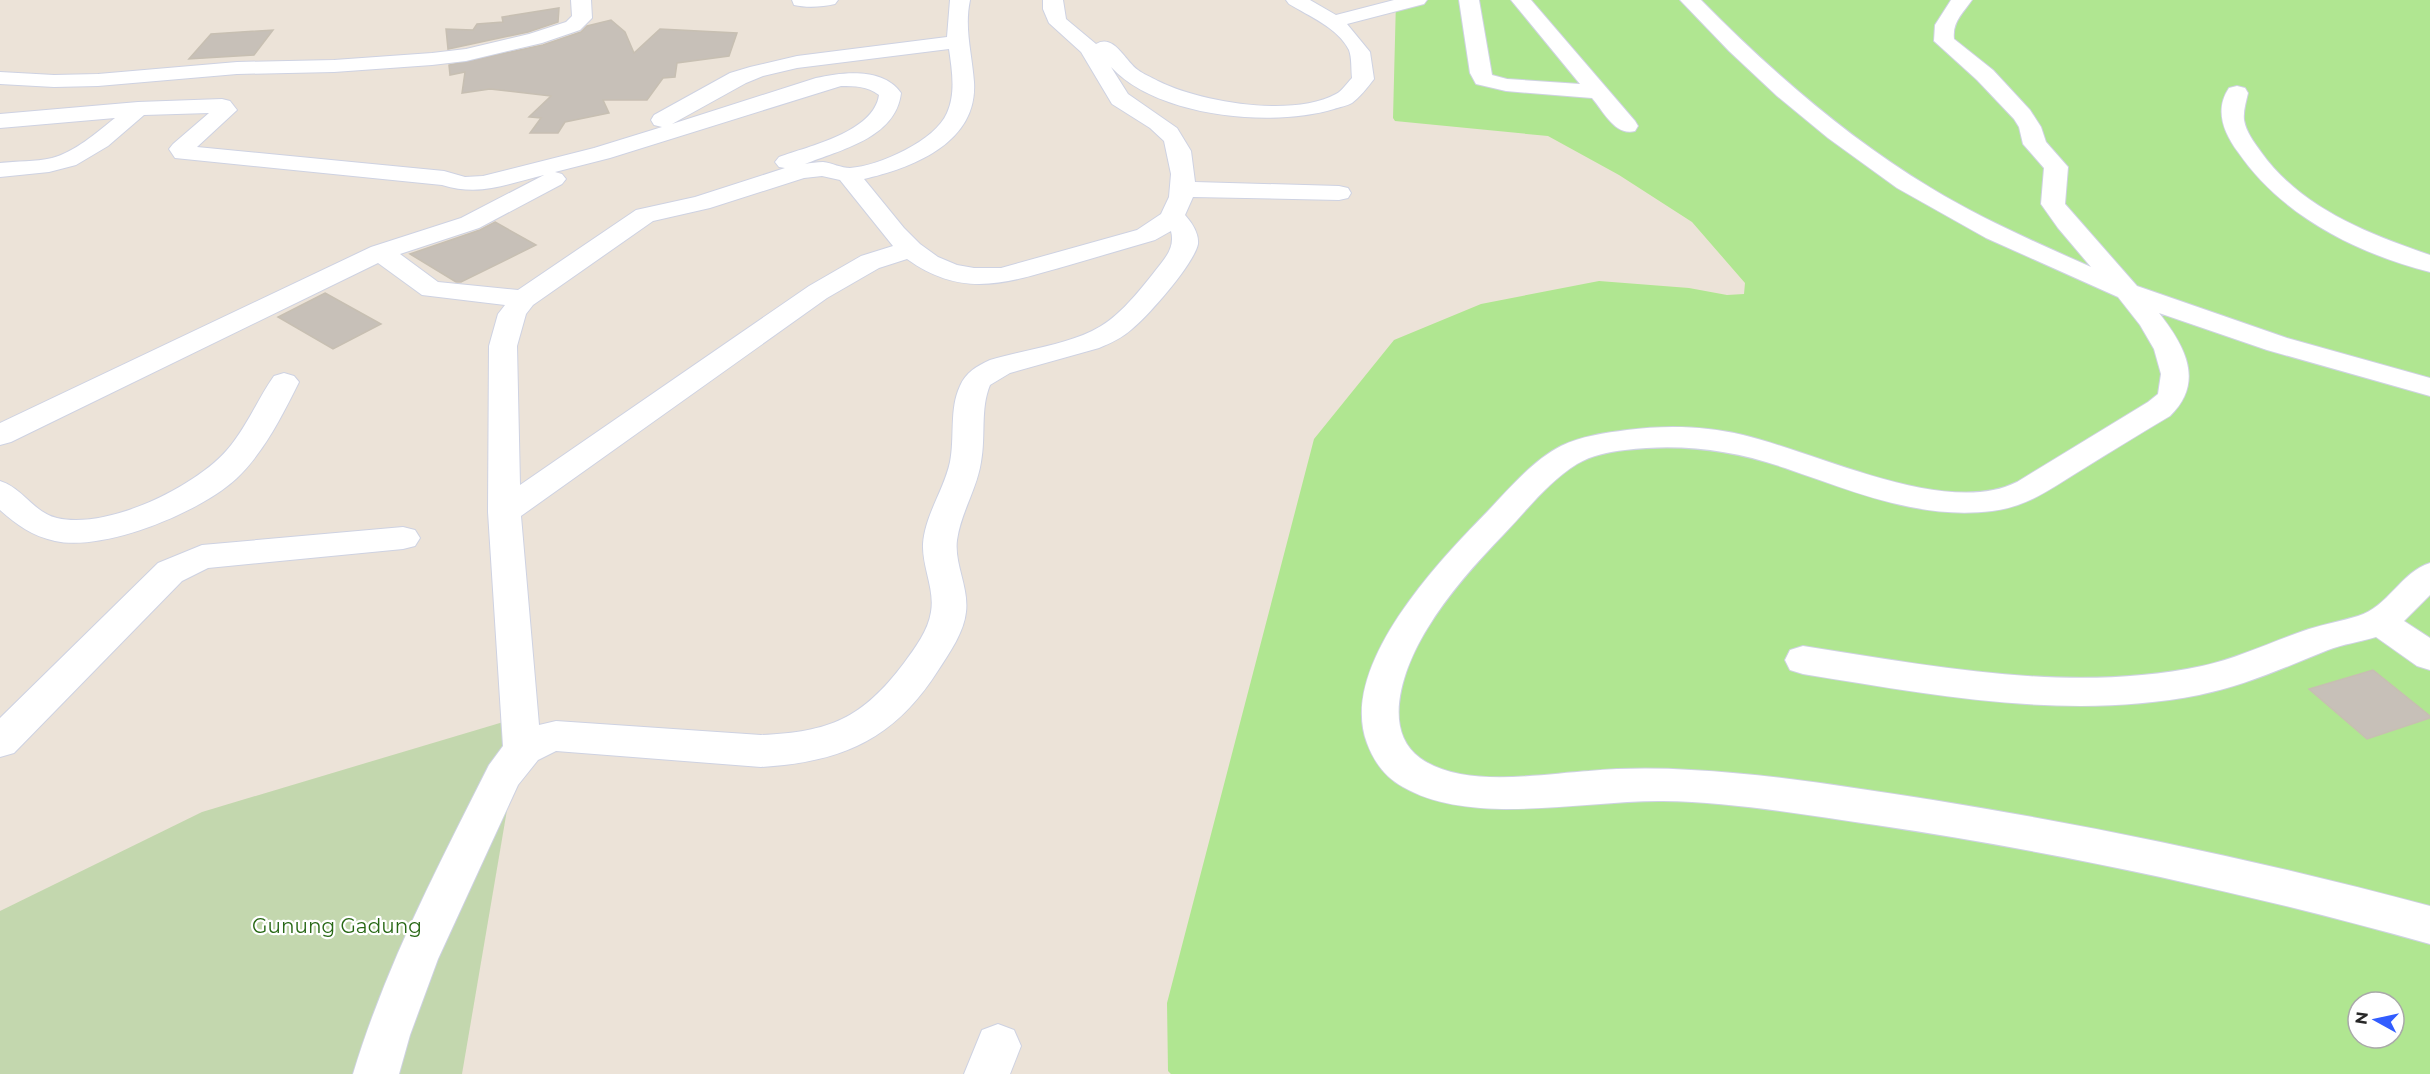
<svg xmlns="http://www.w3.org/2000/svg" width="2430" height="1074" viewBox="0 0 2430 1074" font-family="Montserrat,sans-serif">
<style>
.green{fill:#b0e691;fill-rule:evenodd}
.cemetery{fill:#c3d7ae}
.building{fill:#c7c0b8;stroke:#c7bfb2;stroke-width:1.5}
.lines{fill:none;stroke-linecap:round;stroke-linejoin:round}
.minor-casing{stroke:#ced2e2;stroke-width:2}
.minor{fill:#fff;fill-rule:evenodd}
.labels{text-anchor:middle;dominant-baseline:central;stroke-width:4.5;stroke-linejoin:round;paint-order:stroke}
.near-park-label{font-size:20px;fill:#286815;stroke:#fff}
</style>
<rect width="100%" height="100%" fill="#ece3d8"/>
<path class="green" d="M1396,0h1034v1074h-1259l-3,-3 -1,-68 147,-564 80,-99 87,-36 118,-23 90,7 38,7 17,-1 1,-11 -53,-61 -73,-47 -71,-39 -153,-15 -2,-3zM2358,1002h36v36h-36z"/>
<path class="cemetery" d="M523,716l-61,358h-462v-163l202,-99z"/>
<path class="building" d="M559,8l-1,14 -30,10 -80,17 -2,-20 27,1 4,-6 26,-2 -1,-5z
M611,20l14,12 9,21 26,-24 77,4 -8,23 -52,7 -2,14 -12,1 -16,22h-44l6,13 -44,9 -7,11h-28l11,-15 -12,-1 22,-21 -61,-7 -28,4 3,-21 -15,3 -1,-10 94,-20 38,-13 6,-6z
M273,30l-19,25 -65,4 22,-25z
M495,222l41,23 -75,37h-5l-46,-28 70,-24z
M325,293l56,31 -48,25 -55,-32z
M2373,670l57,46v2l-63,21 -58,-50z"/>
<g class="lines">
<defs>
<path id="minor" d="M571,0h20l1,18 -12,12 -38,13 -76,18 -34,4 -98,7 -97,2 -139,12 -44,1 -54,-3v-12l54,3 44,-1 139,-12 97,-2 98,-7 34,-4 63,-15 37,-12 6,-6z
M792,0h46l-3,4c-13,3 -28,4 -41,1z
M950,0h20c-6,28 2,54 4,82 4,61 -62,86 -110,97l40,49 16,16 18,13 19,8 17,3h27l136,-38 24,-16 8,-17 2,-23 -7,-33 -14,-13 -38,-24 -31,-52 -32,-29 -6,-14v-9h20l3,19 30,25c18,-11 29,17 42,26 5,4 13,7 20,11 42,21 134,37 178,13 6,-3 11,-11 16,-16 -1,-9 0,-20 -3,-28 -11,-22 -40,-34 -60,-46l-3,-4h24l26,15 58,-15h33l-3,4 -77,20 23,28 4,27c-6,8 -15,19 -22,24 -5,3 -13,4 -18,6 -62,19 -177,8 -223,-42l17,27 49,34 14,23 4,31 144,4 9,2 3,5 -3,5 -9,2 -146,-3 -8,18c7,8 14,18 13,29 -4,20 -50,72 -66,85 -10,9 -21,14 -33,19l-89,25 -20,12c-10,24 -4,51 -9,77 -4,27 -20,50 -24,78 -3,24 12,47 9,72 -2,20 -16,40 -27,57 -44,70 -96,93 -178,98l-205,-16 -18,9 -20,25 -80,174 -28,76 -11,39h-46c33,-109 85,-208 136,-309l14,-19 -15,-234 1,-166 9,-32 7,-9 -83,-10 -44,-32 -367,179 -11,3v-22l371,-176 90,-29 83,-43c-38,9 -63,22 -102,10l-267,-27 -6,-9 4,-5 36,-31 -65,2 -36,31 -32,19 -27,7 -49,5v-14c17,-2 35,-1 52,-5 23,-6 44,-25 63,-40l-115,10v-14l138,-12 84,-3 8,2 7,9 -40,37 247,24 21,6 18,-1 111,-28 68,-21 -8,-2 -3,-5 3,-5 76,-42 20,-6 47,-11 150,-19zM949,49c3,21 7,44 -2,64 -12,28 -68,53 -97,55 -9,0 -18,-5 -27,-6 -6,0 -13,1 -18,2 35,-14 91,-26 96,-71 -18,-26 -58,-21 -85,-15l-144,46 74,-41 17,-7 34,-8zM841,86c14,0 26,0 38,9 -5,37 -70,51 -100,62l-4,5 4,5 6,1 -90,29 -59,13 -118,80 -80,-8 -38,-28 79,-26 83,-44 4,-5 -4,-5 -7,-2 55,-14zM822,176l18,4 53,66 -32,10 -52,30 -289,199 -3,-139 9,-32 7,-9 120,-84 57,-13 94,-30zM1171,231c5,19 -9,30 -19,44 -17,21 -35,44 -60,56 -31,15 -69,19 -102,29 -13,6 -24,12 -30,26 -11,23 -5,52 -10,76 -6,28 -25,53 -27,82 -1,23 12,45 8,68 -3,19 -16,36 -27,51 -42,56 -75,69 -143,72l-205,-14 -17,4 -18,-209 306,-218 52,-30 28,-9c56,40 99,24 159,7 30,-9 59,-17 89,-26z
M1459,0h20l13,75 15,4 73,5 -69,-84h20l104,121 3,5 -3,5c-20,5 -31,-19 -43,-33l-86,-7 -30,-7 -6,-11z
M1680,0h21c69,70 145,137 230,188 51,31 106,55 160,79l-33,-39 -17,-24 3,-36 -21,-24 -4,-17 -5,-8 -37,-39 -43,-39 1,-16 16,-25h21c-9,13 -20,22 -18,39l39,31 37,40 11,17 5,15 22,25 -3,37 72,82 150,52 143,40v18l-163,-46 -108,-37c26,33 46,69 11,103 -29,17 -58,35 -87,53 -30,18 -55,38 -91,42 -73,9 -140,-20 -207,-43 -52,-18 -104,-25 -160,-18 -17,2 -33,5 -48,14 -29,18 -50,46 -73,70 -28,29 -56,60 -77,95 -21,34 -48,99 -7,129 43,31 120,16 169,13 34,-3 68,-3 102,-1 81,4 162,18 242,30 168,27 333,62 497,106v38c-182,-51 -366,-91 -554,-119 -70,-10 -142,-23 -213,-24 -79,-1 -191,26 -260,-14 -18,-10 -29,-25 -36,-44 -29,-77 72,-182 121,-232 22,-23 44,-50 73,-65 20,-10 44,-13 66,-16 39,-5 78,-4 116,5 73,17 204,83 274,47l131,-80 10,-8 3,-20 -7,-25 -14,-24 -22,-28 -132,-59 -89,-50 -69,-50 -51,-42 -48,-45z
M2237,86l8,2 3,5c-2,9 -5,18 -4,27 2,12 10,22 17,32 40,56 107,82 169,103v17c-74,-19 -148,-56 -192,-120 -14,-19 -24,-42 -9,-64z
M284,373l10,3 5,6c-17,34 -35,70 -62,96 -36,34 -133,74 -182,63 -23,-5 -38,-16 -55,-31v-29c23,7 34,32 57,37 50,12 138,-31 170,-68 20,-23 30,-50 47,-74z
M403,527l12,3 5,8 -5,8 -12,3 -195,19 -26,13 -168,172 -14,4v-39l158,-155 44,-18z
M2430,563v32l-26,26 26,17v32l-13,-4 -41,-29c-16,5 -33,7 -48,13 -42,17 -84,36 -129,45 -131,26 -266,0 -396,-21l-13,-4 -5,-10 5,-10 13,-4c129,20 268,48 399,20 37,-8 71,-25 107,-37 16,-5 33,-8 49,-13 30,-9 43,-44 72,-53z
M998,1024l16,6 7,16 -11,28h-46l18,-44z"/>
</defs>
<use href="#minor" class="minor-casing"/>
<use href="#minor" class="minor"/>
</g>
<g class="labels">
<g class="near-park-label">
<text x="337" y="926">Gunung Gadung</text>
</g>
</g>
<g transform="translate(2376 1020) rotate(278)"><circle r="28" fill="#ffffff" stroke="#a9a9a9" stroke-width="1.5"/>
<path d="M0-4.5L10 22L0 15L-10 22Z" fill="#325dff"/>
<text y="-9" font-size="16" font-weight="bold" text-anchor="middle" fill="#282828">N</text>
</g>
</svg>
